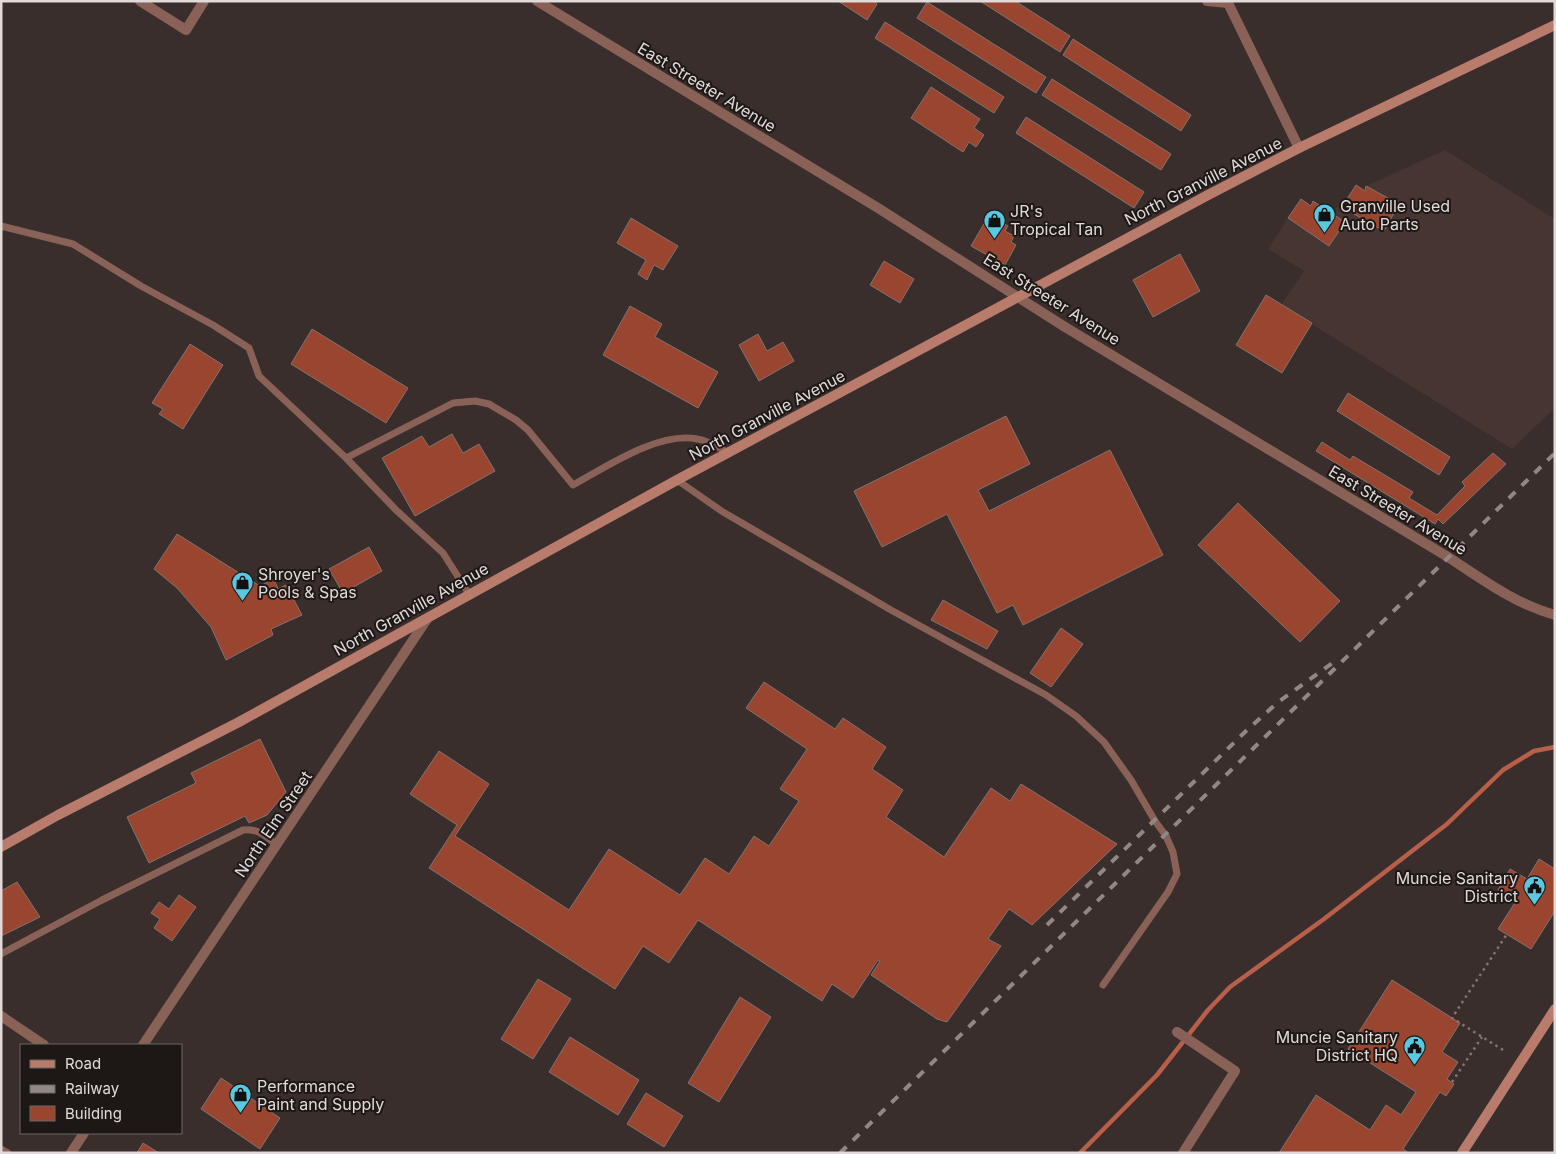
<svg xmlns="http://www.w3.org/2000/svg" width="1556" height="1154" viewBox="0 0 1556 1154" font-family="Inter,sans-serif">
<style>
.built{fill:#463530}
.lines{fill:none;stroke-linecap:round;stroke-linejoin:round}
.stream{stroke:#b85f4a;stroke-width:4.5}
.building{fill:#9a4530;stroke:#807470}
.path{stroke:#7f7673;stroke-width:2.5;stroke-dasharray:2.5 4;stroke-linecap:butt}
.lane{stroke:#896157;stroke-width:7}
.street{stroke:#896157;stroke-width:10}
.secondary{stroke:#b97b6c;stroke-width:10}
.rail{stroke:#918886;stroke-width:4;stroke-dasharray:9 9;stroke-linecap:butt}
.labels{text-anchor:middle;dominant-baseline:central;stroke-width:4;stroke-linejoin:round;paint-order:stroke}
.street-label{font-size:16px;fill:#e1dad8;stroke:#1d1816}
.poi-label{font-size:16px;fill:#e1dad8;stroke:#1d1816;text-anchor:start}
</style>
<rect width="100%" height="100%" fill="#392e2b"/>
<path class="built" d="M1445,150l110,69v189l-43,41 -231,-144 23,-34 -36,-22 20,-31 41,27 1,-32 17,-14 9,6 -2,9 30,17 15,-27 -33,-18z"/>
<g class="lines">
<path class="stream" d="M1080,1153l77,-78 51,-65 22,-23 94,-68 123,-95 56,-54 31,-19 21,-4"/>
</g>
<path class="building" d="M838,1h35l4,3 -10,16z
M980,1h35l55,35 -10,16z
M927,2l119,75 -10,16 -119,-75z
M885,22l119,75 -10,16 -119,-75z
M1073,39l118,76 -10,16 -118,-76z
M1052,79l119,75 -10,16 -119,-75z
M931,87l49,32 -6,9 10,7 -8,12 -7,-5 -6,10 -52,-34z
M1026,117l118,75 -10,16 -118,-75z
M1356,185l9,6 1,-5 33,18 -15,27 -30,-17 2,-9 -9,-6z
M1301,199l10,7 2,-5 32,21 -16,24 -41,-28z
M989,215l19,11 -3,5 9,5 -3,6 5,3 -11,20 -34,-19z
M631,218l47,28 -15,24 -9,-5 -7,15 -9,-6 8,-14 -29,-17z
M1180,254l20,37 -47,26 -20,-37z
M884,261l30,18 -14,24 -30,-18z
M1266,295l46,28 -30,50 -46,-28z
M630,306l32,18 -7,13 63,35 -20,36 -95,-53z
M312,329l96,59 -22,35 -95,-59z
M758,334l9,17 16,-9 11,19 -35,20 -20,-36z
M190,344l33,21 -40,64 -24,-15 4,-5 -11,-6z
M1348,393l102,64 -11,18 -102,-64z
M1006,416l24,48 -52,26 11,21 121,-61 53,105 -140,70 -10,-20 -16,8 -50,-99 -65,33 -28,-56z
M452,434l11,19 16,-9 16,27 -80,45 -33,-58 40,-22 7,11z
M1322,442l28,18 3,-4 60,36 -4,6 28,17 28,-29 -3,-4 31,-29 13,11 -63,60 -5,-5 -3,5 -119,-73z
M1238,503l102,98 -40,41 -102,-97z
M177,534l83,52 14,-7 4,10 8,-4 16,30 -31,14 2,6 -47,25 -15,-33 -34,-39 -23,-19z
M369,547l13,24 -39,22 -14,-24z
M943,600l55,31 -11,18 -56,-29z
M1061,628l22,16 -32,43 -21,-14z
M764,682l71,47 8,-11 43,29 -14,22 31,21 -17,27 58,40 47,-69 19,13 11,-17 96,60 -85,81 -23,-16 -21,30 13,7 -54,76 -10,-3 -66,-44 9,-14 -2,-1 -25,38 -21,-14 -10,17 -124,-81 -29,43 -26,-17 -28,43 -186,-121 28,-43 -47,-31 29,-43 50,33 -34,52 114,74 40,-61 71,46 25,-37 24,16 25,-38 15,10 30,-45 -19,-12 27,-40 -61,-41z
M260,739l26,53 -19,23 -18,8 -4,-7 -96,47 -22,-46 69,-34 -5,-10z
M1539,859l16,10v42l-24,38 -33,-20 18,-28 -18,-11 12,-21 17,10z
M17,882l23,35 -39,19v-45z
M179,895l17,12 -24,34 -18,-13 6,-9 -9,-6 8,-11 10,7z
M538,979l33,20 -38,60 -32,-20z
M1392,980l68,43 -18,29 16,10 -11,17 7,5 -8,12 -6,-4 -37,57 6,4h-130l37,-58 54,35 16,-25 15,10 15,-23 -68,-43z
M740,997l31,20 -52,85 -31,-19z
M570,1037l69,43 -21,35 -69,-43z
M221,1078l59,40 -20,31 -59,-40z
M646,1093l37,23 -19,31 -37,-23z
M143,1143l16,10h-22z"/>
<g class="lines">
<path class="path" d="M1503,1050l-51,-32 55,-84
M1452,1082l30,-45"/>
<path class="lane" d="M1,226l72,18 68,42 72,39 36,23 10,28 87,82 50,52 47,43 26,41
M346,458l107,-55 22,-2 14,3 27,16 12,10 45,55c33,-18 86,-54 124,-46 11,1 22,9 32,14
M677,480l46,32 168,98 155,85 30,21 28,26 27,38 24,41 11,15 7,16 4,22 -9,18 -65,93
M1,954l101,-54 141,-70c15,-2 22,6 34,15
M1,1149l7,4"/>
<path class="street" d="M140,1l46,29 18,-29
M537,1l341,207 187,119 383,230c34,22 67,47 107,58
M1207,1l21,2 71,145
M1,1016l43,29
M1177,1032l58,39 -52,82
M143,1045l284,-426
M71,1153l13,-20"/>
<path class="secondary" d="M1,847l57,-32 181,-93 438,-242 531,-285 91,-47 256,-123
M1462,1153l93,-144"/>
<path class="rail" d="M1047,925l199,-194 31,-28 61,-44
M840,1153l715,-700"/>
</g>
<defs>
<symbol id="shop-pin" viewBox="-11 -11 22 30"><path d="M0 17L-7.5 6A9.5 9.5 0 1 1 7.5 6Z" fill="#57c9e2" stroke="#1d1816"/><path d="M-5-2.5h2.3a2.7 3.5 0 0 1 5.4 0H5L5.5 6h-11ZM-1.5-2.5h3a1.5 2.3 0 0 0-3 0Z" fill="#111"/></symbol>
<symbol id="civic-pin" viewBox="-11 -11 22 30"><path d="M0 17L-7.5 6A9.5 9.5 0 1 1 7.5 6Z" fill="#57c9e2" stroke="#1d1816"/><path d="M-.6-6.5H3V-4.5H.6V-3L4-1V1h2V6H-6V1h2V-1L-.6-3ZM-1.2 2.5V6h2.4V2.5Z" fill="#111"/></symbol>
</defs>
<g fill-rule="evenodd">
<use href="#shop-pin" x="1312" y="202" width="25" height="34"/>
<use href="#shop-pin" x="982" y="208" width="25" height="34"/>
<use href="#shop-pin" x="230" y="570" width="25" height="34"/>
<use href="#civic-pin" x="1522" y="874" width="25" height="34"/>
<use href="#civic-pin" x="1402" y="1034" width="25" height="34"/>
<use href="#shop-pin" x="228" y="1082" width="25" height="34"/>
</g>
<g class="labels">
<g class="street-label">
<text transform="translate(707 87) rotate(31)">East Streeter Avenue</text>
<text transform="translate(1203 181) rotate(-27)">North Granville Avenue</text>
<text transform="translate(1052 299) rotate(32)">East Streeter Avenue</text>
<text transform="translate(767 415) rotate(-28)">North Granville Avenue</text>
<text transform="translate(1398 510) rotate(31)">East Streeter Avenue</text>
<text transform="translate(411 609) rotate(-29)">North Granville Avenue</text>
<text transform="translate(273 824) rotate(-56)">North Elm Street</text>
</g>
<g class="poi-label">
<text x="1340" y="206">Granville Used<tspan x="1340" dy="18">Auto Parts</tspan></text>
<text x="1010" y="211">JR's<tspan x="1010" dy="18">Tropical Tan</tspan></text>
<text x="258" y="574">Shroyer's<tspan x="258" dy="18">Pools &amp; Spas</tspan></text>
<text x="1518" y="878" text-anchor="end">Muncie Sanitary<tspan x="1518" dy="18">District</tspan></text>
<text x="1398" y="1037" text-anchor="end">Muncie Sanitary<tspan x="1398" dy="18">District HQ</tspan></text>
<text x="257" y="1086">Performance<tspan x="257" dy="18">Paint and Supply</tspan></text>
</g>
</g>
<rect width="1556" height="1154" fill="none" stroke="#e1dad8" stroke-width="5"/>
<rect x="20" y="1044" width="162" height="90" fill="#1d1816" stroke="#6b6664"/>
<rect x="30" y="1060" width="25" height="8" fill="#b97b6c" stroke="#6b6664"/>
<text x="65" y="1069" font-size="15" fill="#e1dad8">Road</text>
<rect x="30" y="1085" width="25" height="8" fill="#918886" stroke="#6b6664"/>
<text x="65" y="1094" font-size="15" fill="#e1dad8">Railway</text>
<rect x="30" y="1106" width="25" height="15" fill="#9a4530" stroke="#6b6664"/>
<text x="65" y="1119" font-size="15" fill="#e1dad8">Building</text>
</svg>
